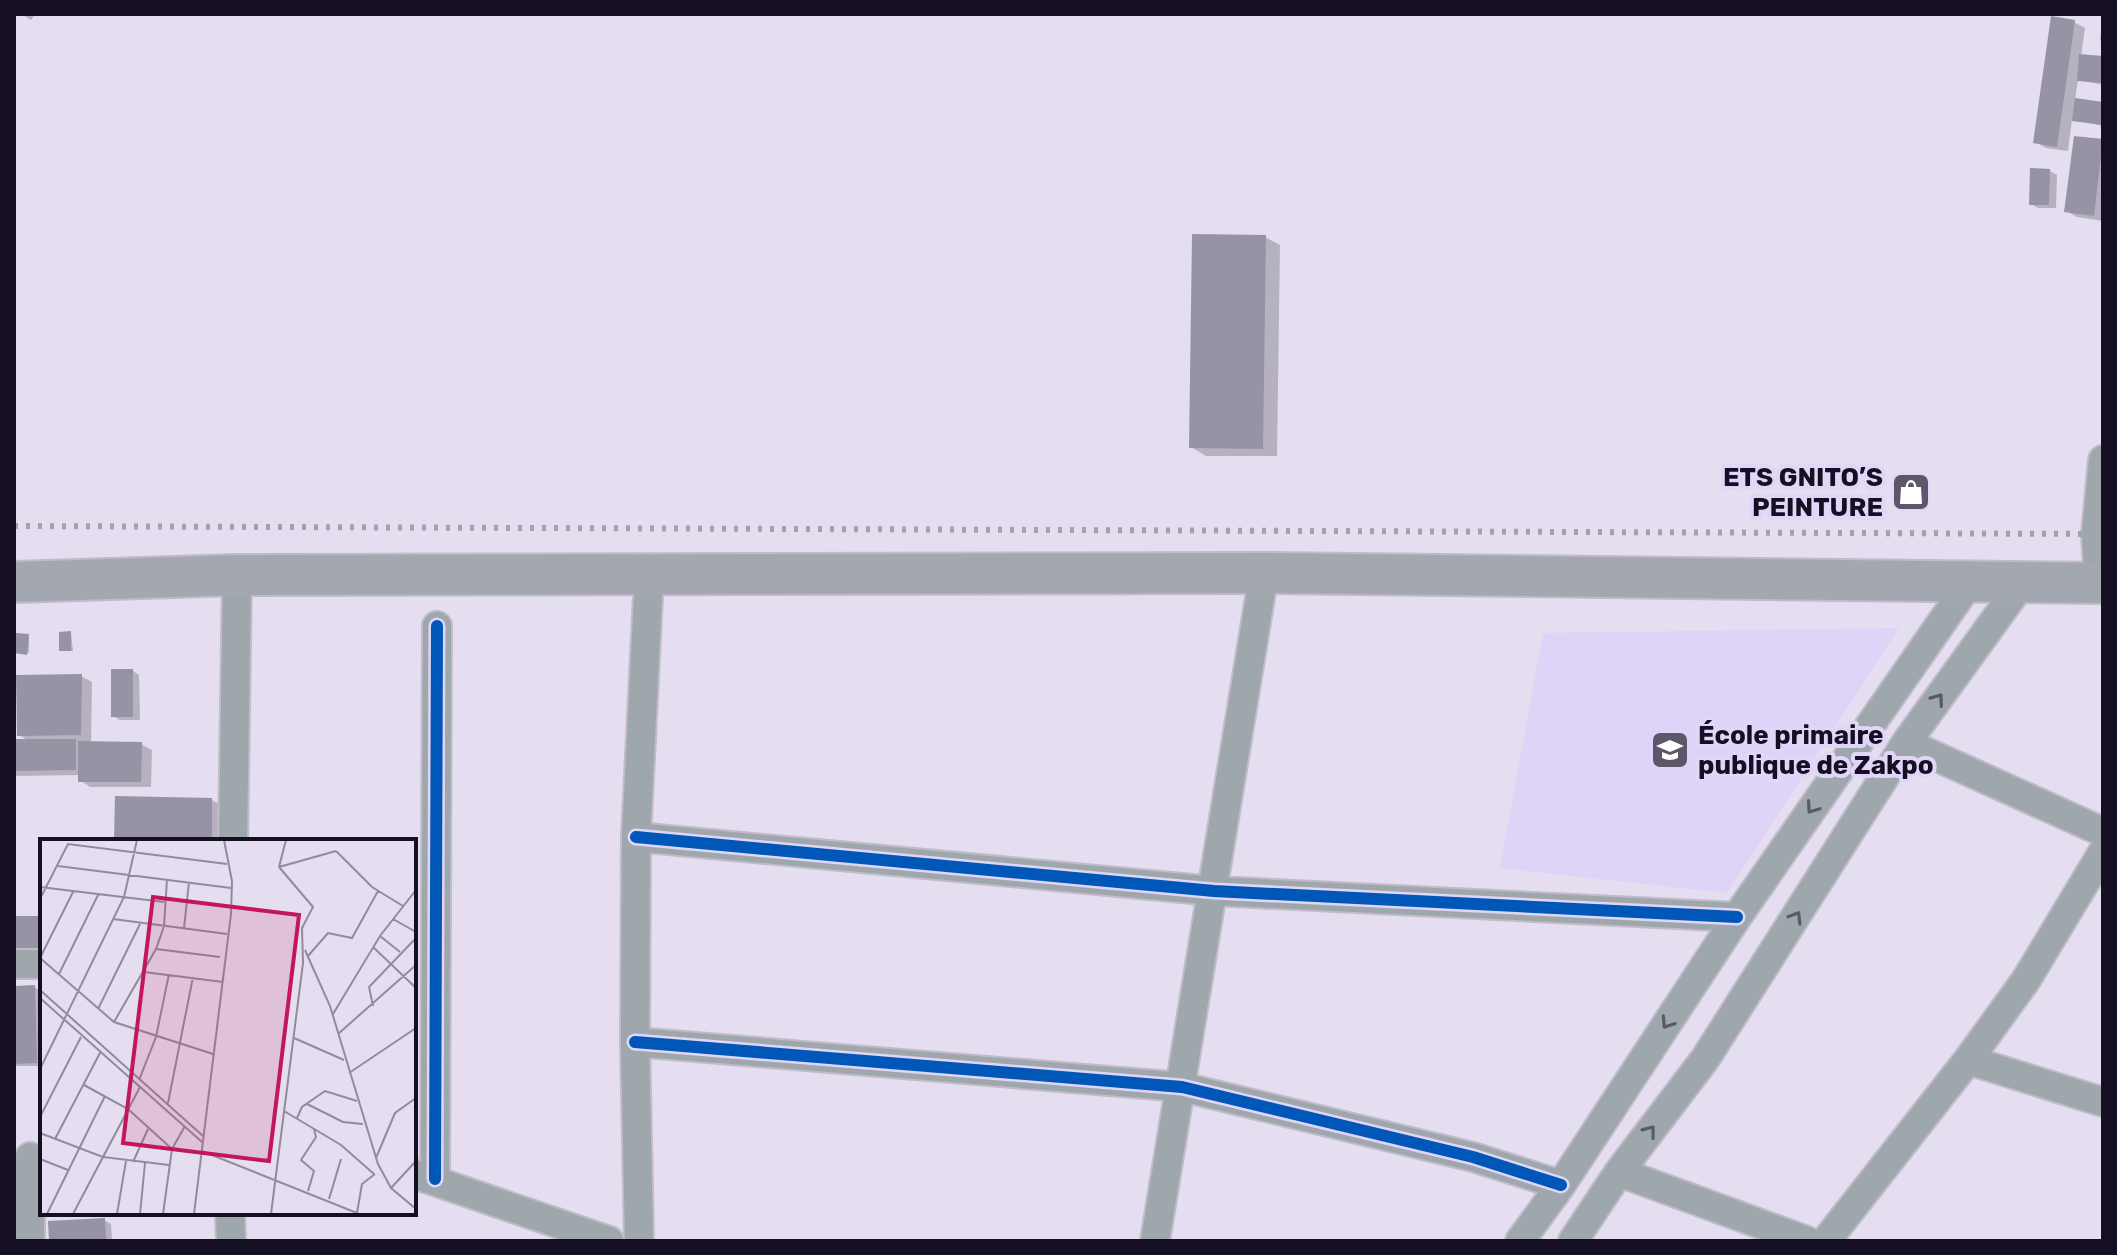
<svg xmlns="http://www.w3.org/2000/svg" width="2117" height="1255" viewBox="0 0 2117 1255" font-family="Rubik,sans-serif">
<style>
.built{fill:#e0d3f8}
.shadow{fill:#0003}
.building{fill:#9593a4}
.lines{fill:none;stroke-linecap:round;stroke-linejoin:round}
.minor-casing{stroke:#c0bac9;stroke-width:32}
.highway-casing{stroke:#c0bac9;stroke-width:44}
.minor{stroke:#9da7ac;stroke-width:28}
.highway{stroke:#a3a8b0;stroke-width:40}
.rail{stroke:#a0a2ac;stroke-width:6;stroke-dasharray:4 8;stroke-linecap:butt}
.cycleway-casing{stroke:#e1d6f8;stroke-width:17}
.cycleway{stroke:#0057b8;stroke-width:12}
.oneway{stroke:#5a5a67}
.labels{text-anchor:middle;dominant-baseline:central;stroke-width:8;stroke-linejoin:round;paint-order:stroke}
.poi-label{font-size:26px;font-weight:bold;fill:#160e22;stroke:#e1d6f8;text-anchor:end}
.inset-road{fill:none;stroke:#928b9e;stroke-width:2}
.view{fill:#c2185b;fill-opacity:0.15;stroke:#c2185b;stroke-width:4}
.inset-edge{fill:none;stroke:#160e22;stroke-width:4}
</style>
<rect width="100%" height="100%" fill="#e4def0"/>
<path class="built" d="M1899,628l-172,265 -227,-25 43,-235z"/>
<path class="shadow" d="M21,14h14l-4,6z
M2103,17v25l-3,-2z
M2074,22l11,6 -4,28 22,2v27l-25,-5 -3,20 28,4v22l-31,-7 -4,32 -22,-3 -11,-6z
M2076,138l27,3v80l-26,-4 -11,-6z
M2050,171l7,4 -1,33h-18l-7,-4z
M1265,237l15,8 -3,211h-71l-15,-9z
M71,633l2,18h-10l-2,-1z
M29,636v17l-13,-2z
M133,671l6,4 1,45h-20l-7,-4z
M81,676l11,6 -1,61 50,1 11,6 -1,37h-61l-10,-7v-5l-66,1v-35h15l-10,-6z
M212,800l14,8v33h-110z
M34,987l7,4 1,75h-28v-78z
M14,1182l4,3 2,56h-6z
M104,1220l7,4 1,17h-61z"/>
<path class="building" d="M2051,16l24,4 -18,127 -24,-4z
M2079,54l24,2v27l-26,-2z
M2075,98l28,4v23l-31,-4z
M2074,136l29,3 -9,77 -30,-4z
M2030,168l20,1 -1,36h-20z
M1192,234l74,1 -3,214 -74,-1z
M71,631v20h-12v-19z
M16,633l13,1 -2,21 -13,-2z
M111,669h22v48h-22z
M82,674l-1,61 -64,1 -1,-61z
M14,739h62v31l-62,1z
M78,741l64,1 -1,40h-63z
M115,796l97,2v43h-98z
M14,916h28v34h-28z
M35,985l2,78 -23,1v-78z
M105,1218l1,23h-57l-1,-20z"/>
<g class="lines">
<defs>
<path id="minor" d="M2099,583l-3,-49 7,-74
M1906,743l197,89
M636,837l578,54 523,26
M233,841l4,-266
M14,964h28
M635,1042l547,45 291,70 88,28
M1968,1060l135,42
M30,1157v84
M1619,1172l188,69
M414,1174l195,67
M435,1179l2,-553
M230,1213l1,28
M639,1241l-4,-199 1,-205 13,-261
M1155,1241l109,-668
M1520,1241l41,-56 176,-268 232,-334
M1573,1241l46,-69 86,-113 201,-316 118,-163
M1826,1241l142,-181 58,-80 77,-128"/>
<path id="highway" d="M14,582l223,-7 1027,-2 839,10"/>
</defs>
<use href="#minor" class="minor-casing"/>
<use href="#highway" class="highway-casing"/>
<use href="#minor" class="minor"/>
<use href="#highway" class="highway"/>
<path class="rail" d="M14,526l2089,8"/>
<defs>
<path id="cycleway" d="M636,837l578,54 523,26
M635,1042l547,45 291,70 88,28
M435,1179l2,-553"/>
</defs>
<use href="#cycleway" class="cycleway-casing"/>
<use href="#cycleway" class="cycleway"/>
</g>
<defs><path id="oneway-chevron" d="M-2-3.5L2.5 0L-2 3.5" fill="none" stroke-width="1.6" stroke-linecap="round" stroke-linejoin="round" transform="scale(2)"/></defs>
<g class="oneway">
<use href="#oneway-chevron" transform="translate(1938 699) rotate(-54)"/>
<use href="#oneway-chevron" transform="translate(1812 808) rotate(125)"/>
<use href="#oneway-chevron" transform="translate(1796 917) rotate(-58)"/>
<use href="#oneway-chevron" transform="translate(1667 1023) rotate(123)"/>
<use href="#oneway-chevron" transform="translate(1650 1131) rotate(-52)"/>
</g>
<defs>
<symbol id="shop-square" viewBox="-11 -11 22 22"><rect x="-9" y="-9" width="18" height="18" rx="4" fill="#5e576a" stroke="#e1d6f8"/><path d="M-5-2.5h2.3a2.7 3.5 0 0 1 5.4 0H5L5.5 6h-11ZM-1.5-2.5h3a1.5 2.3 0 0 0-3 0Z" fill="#fff"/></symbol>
<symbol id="school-square" viewBox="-11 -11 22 22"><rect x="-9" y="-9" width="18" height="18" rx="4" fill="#5e576a" stroke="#e1d6f8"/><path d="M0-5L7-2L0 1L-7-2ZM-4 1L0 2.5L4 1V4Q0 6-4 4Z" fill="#fff"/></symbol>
</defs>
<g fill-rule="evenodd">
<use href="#shop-square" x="1889" y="470" width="44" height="44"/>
<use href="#school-square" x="1648" y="728" width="44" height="44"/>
</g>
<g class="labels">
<g class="poi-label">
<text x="1883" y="477">ETS GNITO’S<tspan x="1883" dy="30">PEINTURE</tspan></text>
<text x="1698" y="735" text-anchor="start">École primaire<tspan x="1698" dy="30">publique de Zakpo</tspan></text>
</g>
</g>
<g transform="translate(40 839)">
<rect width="376" height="376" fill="#e4def0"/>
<path class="inset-road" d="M296,12l36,36 31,19M18,27l173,22M239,28l57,-16M239,28l7,-27M0,48l124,15M0,60l28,-55 159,20M73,80l114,15M353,80l23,13M144,89l5,-46M340,97l20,16M333,108l43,41M116,110l64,8M265,111l25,56 48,158 13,24 25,21M268,117l20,-23 24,5 26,-47M0,119l74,64 99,32M0,119l33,-66M104,133l79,10M19,135l39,-79M0,151l163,146M0,159l162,144M333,167l-4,-19 47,-49M58,170l42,-85M293,175l47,-78 36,-46M74,183l42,-73 8,-23 3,-47M298,195l78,-69M254,199l50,22M0,230l84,-172 13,-57M309,234l67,-45M99,241l17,-43 13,-63M44,246l44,24 44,40M100,248l-37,70 66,8M128,264l25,-126M267,265l36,18 20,2M244,272l57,34 33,29M0,278l41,-80M257,279l5,-11 23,-16 32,10M0,294l63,24 -30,57M15,300l46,-88M162,312l155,62M336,319l19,-45 21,-15M0,320l28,11M93,323l15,-33M351,349l25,-27M268,352l6,-20 -13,-11 15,-23 -2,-8M289,360l12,-40M317,374l5,-29 13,-10M7,375l58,-118M77,375l9,-53M100,375l5,-51M123,375l9,-65 13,-23M154,375l37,-300 1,-33 -8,-41M231,375l32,-251 -1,-35 11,-21 -34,-40"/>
<path class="view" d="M113,58l146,18 -30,246 -146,-18z"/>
<rect width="376" height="376" class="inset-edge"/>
</g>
<rect width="2117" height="1255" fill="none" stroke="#160e22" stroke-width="32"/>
</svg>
